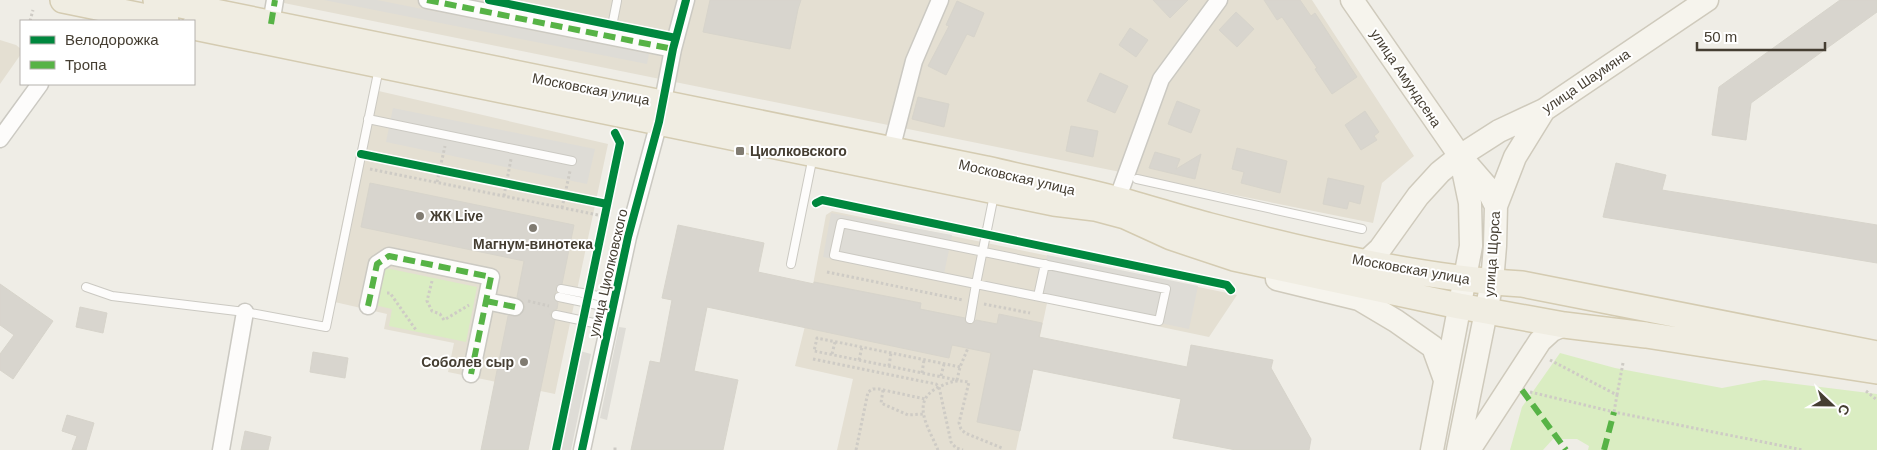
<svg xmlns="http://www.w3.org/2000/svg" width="1877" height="450" viewBox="0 0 1877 450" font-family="Arial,sans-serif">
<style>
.residential{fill:#e4dfd2}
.green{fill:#daedc2}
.parking{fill:#dedcd6}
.building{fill:#d8d5ce;stroke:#d7d4cb}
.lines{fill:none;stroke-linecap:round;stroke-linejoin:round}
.lane-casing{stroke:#cbc9c2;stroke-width:10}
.street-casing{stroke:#cbc9c2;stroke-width:19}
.secondary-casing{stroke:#cfcabc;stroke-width:25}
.primary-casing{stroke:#d4cbb1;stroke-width:28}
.path{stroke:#cecbc5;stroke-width:3;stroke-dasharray:2.5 2.5;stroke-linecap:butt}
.lane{stroke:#fdfcfb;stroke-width:8}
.street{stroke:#fdfcfb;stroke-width:16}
.secondary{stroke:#f6f4ed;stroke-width:22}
.primary{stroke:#f0ede2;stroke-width:25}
.quiet{stroke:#57b346;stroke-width:6;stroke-dasharray:12 6;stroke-linecap:butt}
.cycleway-casing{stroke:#fff;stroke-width:11}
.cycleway{stroke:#00873e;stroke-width:8}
.poi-dot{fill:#807b71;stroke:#fff;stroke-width:2}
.labels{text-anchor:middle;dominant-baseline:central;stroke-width:4;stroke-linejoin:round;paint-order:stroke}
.street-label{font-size:14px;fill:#453e32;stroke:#fff}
.poi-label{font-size:14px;font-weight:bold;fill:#453e32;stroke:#fff;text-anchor:start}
</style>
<rect width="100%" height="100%" fill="#efede6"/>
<path class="residential" d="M269,0h1043l102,156 -32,27 -9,40z
M0,40l16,5 5,4v5l-21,30z
M370,89l238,55 -53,250 -107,-22 6,-29 -70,-14 3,-15 -61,-14z
M832,211l405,84 -28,42 -162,-34 -31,147h-179l16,-71 -58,-13 11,-44 20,-107z"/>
<path class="green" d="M381,267l96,20 -11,55 -77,-16 3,-17 -18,-4z
M1560,353l55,15 107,20 42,-8 113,14v56h-289l1,-4 -12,-7h-24l-10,11h-33l12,-43z"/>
<path class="parking" d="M324,0h53l272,54 -2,10z
M447,0h29l187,37 -1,6z
M393,108l202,41 -8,35 -201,-42z
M831,213l121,22 -9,44 -120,-22z
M1047,255l151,31 -9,43 -151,-31z
M619,327l7,1 -19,92 -7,-2z
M580,351l11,3 -20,96h-11z"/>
<path class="building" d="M710,0h91l-3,9 -8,40 -87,-17z
M1153,0h35l-18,18z
M1264,0h36l11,16 4,-3 42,64 -25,17 -17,-25 2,-1 -35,-51 -5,3z
M1840,0h37v12l-126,91 -5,37 -34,-5 7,-48z
M957,1l27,12 -10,24 -7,-3 -21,41 -18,-9 21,-40 -3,-1z
M1236,12l18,17 -17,18 -18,-17z
M1130,28l18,12 -12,17 -17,-12z
M1100,73l28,13 -13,27 -28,-12z
M918,97l31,7 -5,23 -32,-8z
M1177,101l23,9 -9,23 -23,-9z
M1365,111l14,21 -5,4 3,4 -16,10 -16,-25z
M1071,126l27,5 -5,26 -27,-6z
M1237,148l50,13 -7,32 -39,-10 3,-11 -12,-3z
M1155,152l25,7 -4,10 25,-15 -6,25 -46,-11z
M1616,163l50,12 -4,15 215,35v38l-274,-46z
M1328,178l36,8 -4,18 -11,-3 -2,8 -24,-5z
M370,183l204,42 -12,59 -6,2v6l-2,3v4l4,4 -1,6 -5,2 -2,3 5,6 -27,130h-47l27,-134h11l6,-7 -1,-6 -7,-6 7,-36 -163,-34z
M678,225l86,18 -6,29 56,12v-2l107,21 -1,6 45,9v3l4,3h3l4,-4 21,4 2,-10 43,9 -3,14 148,30 4,-22 82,15 -2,8 40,71 -2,11h-73l-63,-12 8,-39 -148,-30 -13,62 -43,-9 14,-69 -39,-8 -3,13 -242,-51 -13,64 44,9 -15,70h-92l19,-89 10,2 12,-63 -10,-2z
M0,284l53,37 -40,58 -13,-9v-16l14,-19 -14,-10z
M80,307l27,6 -4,20 -27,-6z
M313,352l35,6 -3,20 -35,-6z
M67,415l27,8 -8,27h-14l5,-14 -15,-5z
M245,431l26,6 -3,13h-27z"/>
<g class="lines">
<defs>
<path id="lane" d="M610,36l7,-35
M368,119l204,42
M1137,179l225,50
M791,264l22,-108
M86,287l26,9 133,16 81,15 53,-259
M561,289l53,10
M1038,296l7,-32
M559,297l53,11
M556,315l52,11
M970,319l6,-35 183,37 7,-32 -325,-66 -7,32 142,29 18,-89"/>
<path id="street" d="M427,0l246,49
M271,24l4,-24
M0,139l40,-55
M891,150l23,-89 26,-61
M1117,200l44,-121 58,-79
M486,301l29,6
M368,306l9,-42 12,-8 102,21 -20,97
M221,450l24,-138
M582,450l46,-213 31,-115 14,-73 13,-49"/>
<path id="secondary" d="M1352,0l108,156 26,30 10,20 -1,40 -3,36 -34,168
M1496,206l19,-49 29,-47
M1366,262l14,-13 38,-53 22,-24 20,-16 39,-25 45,-21 163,-110
M1277,279l82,20 37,22 37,26 12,33
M1432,450l39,-204 -1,-43 -9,-43
M1469,450l71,-109 12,-11 12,-5"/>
<path id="primary" d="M63,0l103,21
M156,0l830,169c43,10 86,19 129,30 32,8 63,19 95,27 99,26 210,52 312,58l355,70
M194,27l860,176 41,5 30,8 46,21 63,21 225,48 105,19 82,10 231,36"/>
</defs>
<use href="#lane" class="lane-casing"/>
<use href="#street" class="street-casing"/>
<use href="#secondary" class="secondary-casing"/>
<use href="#primary" class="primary-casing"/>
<path class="path" d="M30,21l3,-11
M370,169l228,46
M437,182l8,-36
M504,196l7,-37
M562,208l8,-37
M827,272l136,28
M432,281l-5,20 5,10 8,3 4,6 25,-15
M387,293h3l26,37
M528,301l21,5
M984,304l46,9
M832,354l3,-12
M813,359l123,25 3,3 12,55 5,6 7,2
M859,360l3,-13
M1550,360l67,35 -3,17
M889,366l2,-13
M960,367l-143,-29 -3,13 143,29 3,-13 8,-19
M922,373l2,-13
M941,376l3,-12
M883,390l-2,13 27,12 15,-1
M1866,391l11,9
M1530,392l84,20 189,38
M1617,395l6,-32
M615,450v-4
M856,450l12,-58 5,-3h6l46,10
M938,450c-9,-22 -29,-49 1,-63 12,-6 18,-7 30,-5l-10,41 2,6 4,4 37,15 -1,2"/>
<use href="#lane" class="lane"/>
<use href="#street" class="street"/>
<use href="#secondary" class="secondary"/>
<use href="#primary" class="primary"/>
<path class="quiet" d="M427,0l246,49
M271,24l4,-24
M486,301l29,6
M368,306l9,-42 12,-8 102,21 -20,97
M1522,390l44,60
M1604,450l10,-38"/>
<defs>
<path id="cycleway" d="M489,0l187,38
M361,154l246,50
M816,203l6,-3 405,85 4,5
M556,450l64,-307 -5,-10
M582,450l46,-213 31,-115 14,-73 13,-49"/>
</defs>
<use href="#cycleway" class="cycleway-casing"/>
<use href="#cycleway" class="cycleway"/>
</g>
<g class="poi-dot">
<rect x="735" y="146" width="10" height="10" rx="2.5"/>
<circle cx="420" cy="216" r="5"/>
<circle cx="533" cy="228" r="5"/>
<circle cx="524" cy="362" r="5"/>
</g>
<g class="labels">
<g class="street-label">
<text transform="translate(1406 78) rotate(56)">улица Амундсена</text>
<text transform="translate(1586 81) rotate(-34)">улица Шаумяна</text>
<text transform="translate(591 89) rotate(11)">Московская улица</text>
<text transform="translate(1017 177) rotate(13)">Московская улица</text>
<text transform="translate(1492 254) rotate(-86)">улица Щорса</text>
<text transform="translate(1411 269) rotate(10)">Московская улица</text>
<text transform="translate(608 273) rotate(-77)">улица Циолковского</text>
</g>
<g class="poi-label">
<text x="750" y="151">Циолковского</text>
<text x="430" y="216">ЖК Live</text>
<text x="533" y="244" text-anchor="middle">Магнум-винотека</text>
<text x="514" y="362" text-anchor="end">Соболев сыр</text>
</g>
</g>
<rect x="20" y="20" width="175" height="65" fill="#ffffff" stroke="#b5b2ad"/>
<rect x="30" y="36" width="25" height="8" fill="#00873e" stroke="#b5b2ad"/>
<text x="65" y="45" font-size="15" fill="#453e32">Велодорожка</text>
<rect x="30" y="61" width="25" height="8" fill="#57b346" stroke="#b5b2ad"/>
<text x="65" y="70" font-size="15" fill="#453e32">Тропа</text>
<g transform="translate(1832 405) rotate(112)" stroke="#ffffff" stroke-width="4" paint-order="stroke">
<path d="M0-4L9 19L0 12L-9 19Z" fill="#453e32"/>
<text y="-8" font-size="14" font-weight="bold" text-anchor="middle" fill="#453e32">С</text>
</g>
<path d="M1697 42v8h128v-8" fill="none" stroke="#453e32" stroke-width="2.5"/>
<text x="1704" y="42" font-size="15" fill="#453e32" stroke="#ffffff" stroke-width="4" paint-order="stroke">50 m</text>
</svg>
